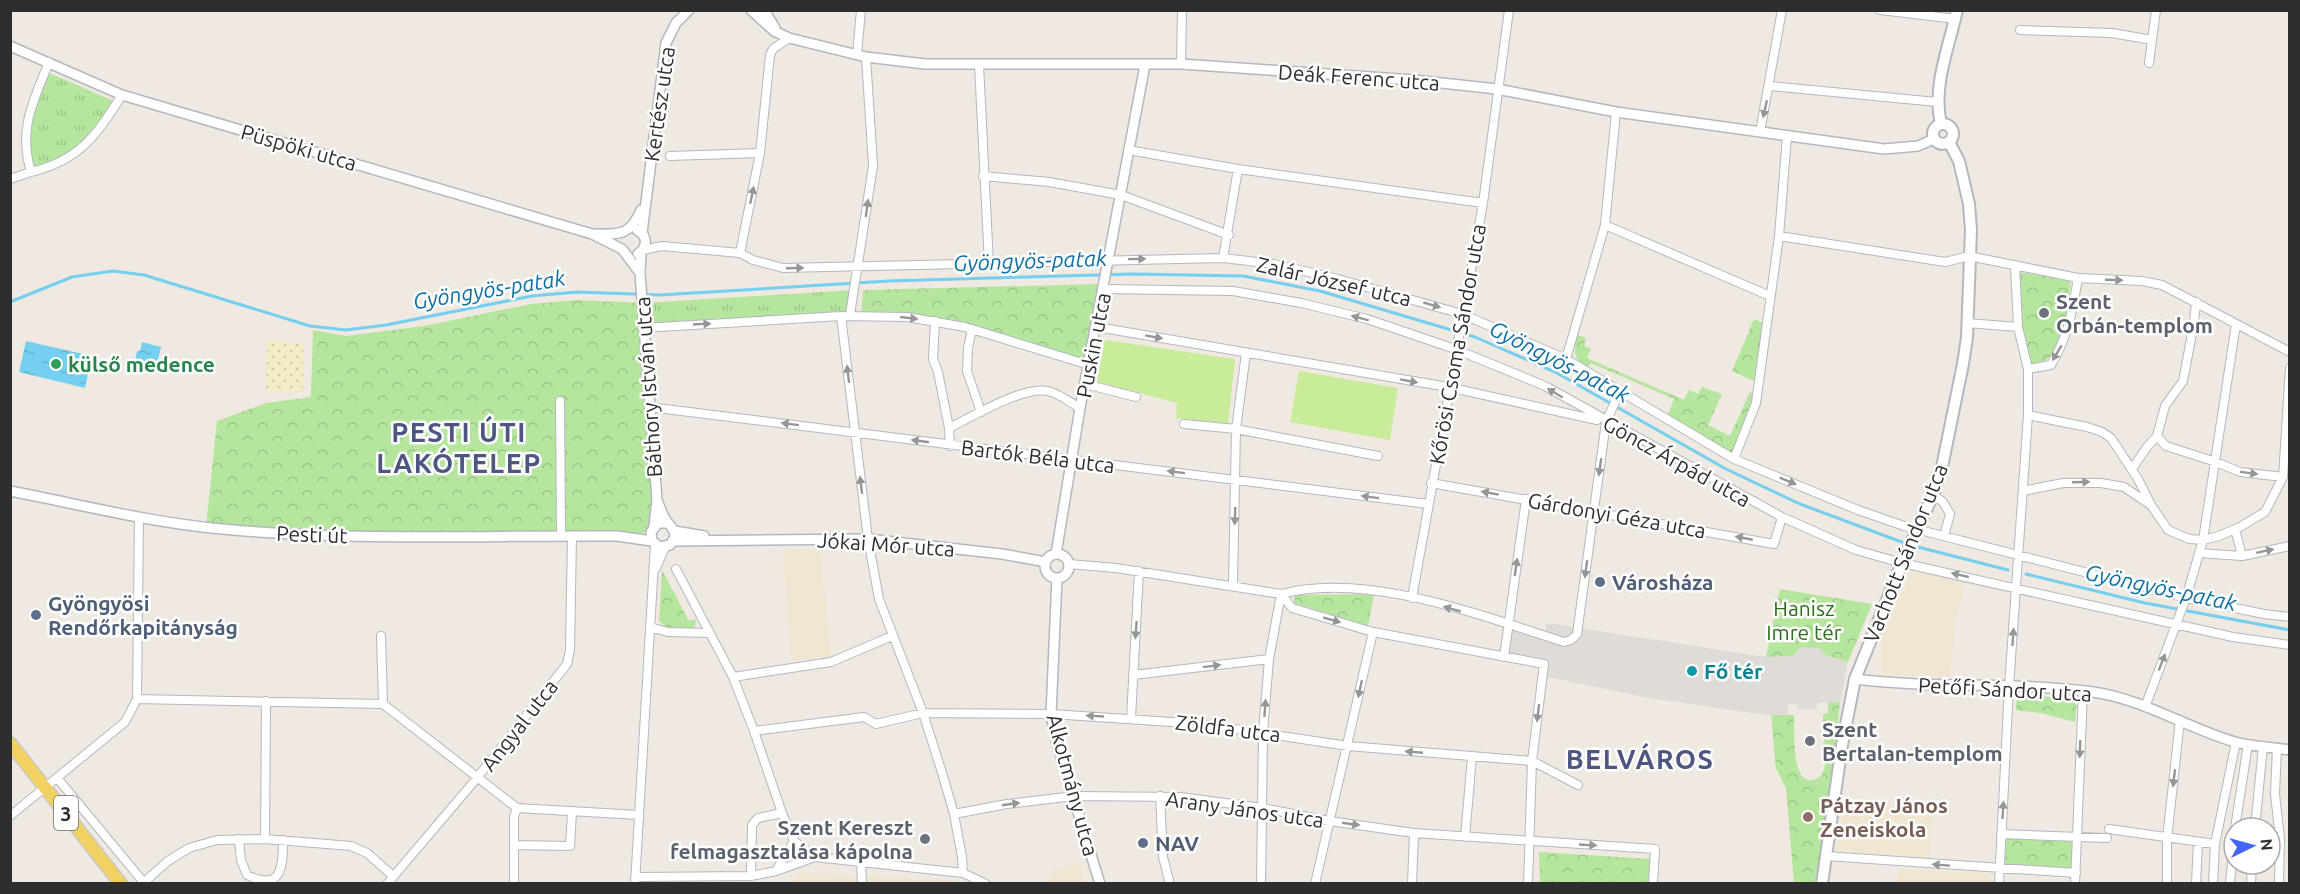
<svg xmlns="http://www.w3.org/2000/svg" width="2300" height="894" viewBox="0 0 2300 894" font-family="Ubuntu,sans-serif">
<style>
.education{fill:#f0e6d1}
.grass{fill:url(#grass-tufts)}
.forest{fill:url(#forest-crowns)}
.sand{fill:url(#sand-dots)}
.pitch{fill:#c9ec9a}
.plaza{fill:#dfdcd8}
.water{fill:url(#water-ripples)}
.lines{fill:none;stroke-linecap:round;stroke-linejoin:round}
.stream{stroke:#75cff0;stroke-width:3}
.minor-casing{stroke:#b4b7c1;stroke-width:10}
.tertiary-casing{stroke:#b4b7c1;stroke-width:12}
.secondary-casing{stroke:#b4b7c1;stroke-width:14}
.primary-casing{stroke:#c9c9c9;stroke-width:15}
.minor{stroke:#fff;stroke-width:8}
.tertiary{stroke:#fff;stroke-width:9}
.secondary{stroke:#fff;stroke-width:10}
.primary{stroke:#f2d163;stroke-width:12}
.oneway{fill:#969696}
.worship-dot{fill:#6b7280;stroke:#fff;stroke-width:2}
.leisure-dot{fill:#2e9e5b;stroke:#fff;stroke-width:2}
.service-dot{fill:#5c6f8a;stroke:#fff;stroke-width:2}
.culture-dot{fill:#0f9aa8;stroke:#fff;stroke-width:2}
.education-dot{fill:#8d6e63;stroke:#fff;stroke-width:2}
.labels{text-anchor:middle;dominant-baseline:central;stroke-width:5;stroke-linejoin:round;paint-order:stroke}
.shield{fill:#fff;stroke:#6d6d6d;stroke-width:1.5}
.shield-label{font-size:20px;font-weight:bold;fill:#2e2e2e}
.street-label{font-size:21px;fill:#2e2e2e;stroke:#fff}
.worship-label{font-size:21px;font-weight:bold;fill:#5b616d;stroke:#fff;text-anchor:start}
.leisure-label{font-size:21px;font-weight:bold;fill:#27864d;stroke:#fff;text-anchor:start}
.service-label{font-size:21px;font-weight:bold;fill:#4e5e75;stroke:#fff;text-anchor:start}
.park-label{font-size:21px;fill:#2c6e1b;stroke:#fff}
.culture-label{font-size:21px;font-weight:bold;fill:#0d838f;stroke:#fff;text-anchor:start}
.education-label{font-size:21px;font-weight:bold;fill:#785e54;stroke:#fff;text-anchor:start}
.water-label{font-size:22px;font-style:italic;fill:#0d6fa3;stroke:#fff}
.district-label{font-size:27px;font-weight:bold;letter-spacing:1.5px;fill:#4d5680;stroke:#fff}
</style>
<defs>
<pattern id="grass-tufts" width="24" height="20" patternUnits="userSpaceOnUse" patternTransform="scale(1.5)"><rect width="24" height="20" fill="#b6e59e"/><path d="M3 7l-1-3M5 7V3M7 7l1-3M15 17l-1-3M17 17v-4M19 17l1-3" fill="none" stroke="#9dc588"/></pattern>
<pattern id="forest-crowns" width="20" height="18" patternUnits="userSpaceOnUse" patternTransform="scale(1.5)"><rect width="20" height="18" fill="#b6e59e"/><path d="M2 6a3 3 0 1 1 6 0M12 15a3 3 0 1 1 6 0" fill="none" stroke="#9dc588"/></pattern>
<pattern id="sand-dots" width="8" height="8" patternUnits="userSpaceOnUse" patternTransform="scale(1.5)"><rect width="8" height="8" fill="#f3ecc5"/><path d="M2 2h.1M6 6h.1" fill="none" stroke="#d1cbaa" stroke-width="1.8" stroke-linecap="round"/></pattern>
<pattern id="water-ripples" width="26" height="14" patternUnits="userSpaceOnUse" patternTransform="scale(1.5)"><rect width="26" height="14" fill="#75cff0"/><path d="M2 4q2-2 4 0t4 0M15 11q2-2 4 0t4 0" fill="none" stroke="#66b2ce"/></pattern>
</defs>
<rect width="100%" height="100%" fill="#efe9e1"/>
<path class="education" d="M820,549l11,108 -40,4 -8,-111z
M1907,572l23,1 35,8 -10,42 -5,53 -66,-1 -3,-10 1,-33 15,-39h8z
M1845,799l89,11 -6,48 -92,-8z
M1078,864l7,19h-36l4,-13z
M1898,869l93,5 -1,9h-93z
M800,873l55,3v7h-61v-6z
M867,875l87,6 11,2h-98z"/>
<path class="grass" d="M47,72l69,30 -41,51 -43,17 -4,-42z
M854,290l-9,26 -202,12 -1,-25z"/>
<path class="forest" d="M2020,272l51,9c-4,27 -5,83 -40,84l-10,-31z
M1102,284l-16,77 -110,-33 -115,-13 2,-25z
M577,300l65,3 14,186 -5,43 -27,3 -221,1 -197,-9 11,-106 49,-18 45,-6 2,-67 33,6 78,-10 107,-22z
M1754,319l12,5 -8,59 -26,-12z
M1578,335l8,3 -2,8 7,3 -4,9 97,42 5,-10 9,4 4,-7 20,7 -14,31 22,11 20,-44 7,3 -23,64 -68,-40 8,-20 -83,-36 -4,6c-14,-10 -14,-19 -9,-34z
M662,570l27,51 6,-2 1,5 -3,4 -26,-1 -8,-6z
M1780,589l92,15 -24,58 -21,-6 -61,1z
M1374,594l-6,32 -74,-23 1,-8z
M2017,694l60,5 -2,23 -34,-9 -25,-3z
M1828,702h12l-10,96 -13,85h-23l-8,-95 -10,-19 -5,-54h23c1,15 -4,71 20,65 7,-2 9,-7 11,-14l-2,-52 5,-1z
M2001,834l76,3 -1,36 -76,-4z
M1539,852l112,7 -1,24h-110z"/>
<path class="sand" d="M267,340l36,4v48l-37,-2z"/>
<path class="pitch" d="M1105,340l130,19 -7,65 -52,-6 1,-15 -80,-21z
M1299,371l99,17 -8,52 -100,-18z"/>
<path class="plaza" d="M1516,623l29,9 2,-9 219,34 27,-1 8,-9 18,1 8,8 21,6 -8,40 -23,1v6l-18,1 -1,-6h-10v11h-23l-116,-17 -111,-23 1,-9 -35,-9 4,-32z"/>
<path class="water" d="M26,341l66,15 -7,32 -66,-16z
M142,342l19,5 -4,17 -12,-3 -1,3 -9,-2 2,-11h3z"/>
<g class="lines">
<path class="stream" d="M10,302l62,-25 41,-6 31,4 166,51 36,4 40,-5 146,-29 45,-4 83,3 229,-14 244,-7 110,2 77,15 155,46 82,36 169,96 74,35 107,40
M1914,546l94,24
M2026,574l119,29 145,27"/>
<defs>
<path id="minor" d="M1880,10l76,9
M2020,30l92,3 40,7
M857,55l4,-45
M2149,63l7,-53
M1181,64l1,-54
M979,65l10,199
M1770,86l167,16
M1760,132l22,-122
M1128,150l110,19 245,34
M670,156l90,-3
M31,172c49,-12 65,-36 91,-77
M983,176l66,6 72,13 108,40
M10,179l21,-7c-13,-43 2,-70 18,-110
M1605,225l165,71
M1779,236l166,26 24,-6 109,22 64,3 20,4 128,67
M643,250l19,-4 78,7 13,7 30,8 440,-10 51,6 64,15 124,35 104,45 168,100 124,51 46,16 282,72 78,16 26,3
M740,253l20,-100 10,-98 3,-6 16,-11
M1223,258l15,-89
M1104,289l129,2 68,12 66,16 88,30 90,37 237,131 74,33 46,13 331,74 57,8
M850,315l23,-149 -7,-109
M841,316l27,223 11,60 44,114 20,63 11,38 8,43 1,16
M935,321l-2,38 5,13 11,56
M1967,323l51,4
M1097,327l351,60 149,33
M643,328l198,-12 66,1 58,10 124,38
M972,329l-4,19 -1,23 14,41
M1566,359l39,-134 11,-113
M2028,369l23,-4c18,-31 21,-52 27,-87
M1085,384l51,13
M560,401l1,135
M649,407l779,97
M2028,415l59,12 15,5 9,6 27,41 13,26 17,25 21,9 14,1 16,-4 21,-9 25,-15 18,-35 7,-109
M1184,424l52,5 142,27
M2157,436l9,10 50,16 24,10 43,5
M950,446l-1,-18c23,-11 78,-45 102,-36 10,3 20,11 29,16
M1734,459l22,-56 23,-167 8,-100
M2132,469l15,-22 10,-11 8,-30 18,-25 11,-58 2,-21
M1431,483l343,61 8,-27
M2023,491l40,-8h38l23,4 25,17
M1933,495l10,7 7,12 -6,22
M2235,529l7,27
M2199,553l43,3 48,-10
M1069,564l47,4 165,26c86,-23 201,22 283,48l7,-2 6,-6 29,-212 14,-31
M656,568l9,-21
M676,569l57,108 21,54 28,82 12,28 21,16 148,16 23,11
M1233,585l3,-156 10,-76
M1281,594l11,14 81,24 171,32 -12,97 -4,123
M1412,598l71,-395 26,-193
M650,627l18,5 41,1
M381,636l2,68
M1504,657l22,-158
M1133,675l136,-16
M733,677l98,-15 61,-26
M137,699l2,-182
M2145,707l41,-109 17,-58 33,-216
M1131,718l8,-147
M754,731l110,-14 12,7 47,-11 128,1 151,10 146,22 184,15 46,24
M2277,748l-2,46 5,45 -1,45
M58,779l87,105
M1160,796l3,61 7,27
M954,814l53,-10 67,-8 106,1 83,11 66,13 85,12 241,16 -2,35
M10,816l115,-94 12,-23 246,5 134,104 122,7
M2235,828l13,-84
M2255,828l8,-82
M2109,829l106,15
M2001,834l106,4
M1465,837l7,-80
M239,839l2,21 6,15c35,17 36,-8 36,-35
M265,839l1,-138
M514,845l56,1 2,-34
M1826,856l250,17
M861,862l1,22
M776,871l18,-30
M751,876l1,-51 6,-7 24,-5
M635,877l116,-1 25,-5 39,-14
M142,884l26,-23 21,-13 28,-8 48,-1 86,7 16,7 26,23
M387,884l90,-106 90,-114 3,-14 2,-114
M514,884v-67l3,-9
M635,884l20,-339
M1261,884l2,-152 6,-73 12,-65
M1315,884l58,-252
M1412,884l2,-51
M1999,884l10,-197 19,-272v-46l-10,-42 -3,-62
M2075,884l8,-193
M2167,884v-45l13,-119
M2196,884l2,-42
M2213,884l2,-40 21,-102
M2230,884l4,-43
M2251,884l1,-20"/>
<path id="tertiary" d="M751,10l23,21 15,7 77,19 59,7h256l233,16 83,9 119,23 268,37 34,-3 16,-7
M764,10l11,18
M10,46l112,49 470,139 30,15 18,24
M637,230c11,6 11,17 1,24
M642,233l24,-190 10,-20 13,-13
M596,234c25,1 35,0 45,-24
M641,252l-1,21 17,227 -3,26
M10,491c68,13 134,30 202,37 134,14 270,7 405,8l35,5
M657,500c3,7 6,18 11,23 7,8 10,12 2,22l-10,2 -8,-6 -1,-9 7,-9h10
M675,531l29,5
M674,541l194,-2 134,15 44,8
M1056,554l24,-146 65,-343
M1045 566a12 12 0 1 1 24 0a12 12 0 1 1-24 0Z
M1057,578l-6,136 5,26 44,144
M1855,679c79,10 159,2 238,13 50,7 94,36 142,50 18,5 37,5 55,8"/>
<path id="secondary" d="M1941,124c-9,-37 8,-77 16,-114
M1933 134a10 10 0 1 1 20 0a10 10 0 1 1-20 0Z
M1822,884l20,-139 13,-66 47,-116 31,-68 9,-28 21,-103 4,-27 4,-107 -2,-26 -10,-43 -10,-19"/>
<path id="primary" d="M10,743l111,141"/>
</defs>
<use href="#minor" class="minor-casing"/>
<use href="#tertiary" class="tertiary-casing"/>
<use href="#secondary" class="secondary-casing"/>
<use href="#primary" class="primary-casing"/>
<use href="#minor" class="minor"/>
<use href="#tertiary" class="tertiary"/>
<use href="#secondary" class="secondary"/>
<use href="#primary" class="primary"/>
</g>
<defs><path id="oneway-solid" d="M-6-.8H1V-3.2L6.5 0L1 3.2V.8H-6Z" transform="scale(1.5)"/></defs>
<g class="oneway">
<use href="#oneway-solid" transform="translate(1765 109) rotate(102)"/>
<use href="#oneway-solid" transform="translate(752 195) rotate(-79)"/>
<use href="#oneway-solid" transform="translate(867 208) rotate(-82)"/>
<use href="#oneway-solid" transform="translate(1137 259) rotate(-1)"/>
<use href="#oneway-solid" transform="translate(795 268) rotate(-2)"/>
<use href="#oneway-solid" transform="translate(2114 280) rotate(2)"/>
<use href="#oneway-solid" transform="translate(1432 305) rotate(16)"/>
<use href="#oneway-solid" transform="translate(909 318) rotate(6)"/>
<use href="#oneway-solid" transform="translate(1360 318) rotate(-165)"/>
<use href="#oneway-solid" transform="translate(702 324) rotate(-3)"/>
<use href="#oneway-solid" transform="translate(1154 337) rotate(10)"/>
<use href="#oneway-solid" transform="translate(2057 353) rotate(121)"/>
<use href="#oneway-solid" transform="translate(848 374) rotate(-97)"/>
<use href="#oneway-solid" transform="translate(1409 381) rotate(10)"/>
<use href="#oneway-solid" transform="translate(1555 393) rotate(-150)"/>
<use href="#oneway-solid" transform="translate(790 424) rotate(-173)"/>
<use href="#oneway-solid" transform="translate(920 441) rotate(-172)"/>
<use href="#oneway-solid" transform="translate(1600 467) rotate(98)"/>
<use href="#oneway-solid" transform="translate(1176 472) rotate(-173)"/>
<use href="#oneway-solid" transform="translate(2249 473) rotate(7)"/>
<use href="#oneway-solid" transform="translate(1788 481) rotate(22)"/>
<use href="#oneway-solid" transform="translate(2081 482) rotate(-2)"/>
<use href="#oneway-solid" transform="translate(861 485) rotate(-97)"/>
<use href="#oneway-solid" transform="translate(1490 493) rotate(-170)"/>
<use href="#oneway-solid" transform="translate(1370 497) rotate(-173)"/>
<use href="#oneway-solid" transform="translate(1235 516) rotate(92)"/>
<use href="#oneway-solid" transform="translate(1744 538) rotate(-169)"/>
<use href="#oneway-solid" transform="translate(2265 551) rotate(-12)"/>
<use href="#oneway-solid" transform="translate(1516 567) rotate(-82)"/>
<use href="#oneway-solid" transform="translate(1586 569) rotate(98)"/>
<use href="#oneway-solid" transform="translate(1960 575) rotate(-167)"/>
<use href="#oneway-solid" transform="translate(1452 609) rotate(-164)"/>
<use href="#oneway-solid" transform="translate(1332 620) rotate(16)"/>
<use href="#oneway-solid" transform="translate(1136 630) rotate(94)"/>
<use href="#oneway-solid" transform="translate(2013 637) rotate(-86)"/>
<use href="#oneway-solid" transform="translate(2162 662) rotate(-69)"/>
<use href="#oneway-solid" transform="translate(1212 666) rotate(-7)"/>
<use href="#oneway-solid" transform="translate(1360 689) rotate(102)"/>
<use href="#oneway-solid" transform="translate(1265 708) rotate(-86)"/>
<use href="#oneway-solid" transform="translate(1538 713) rotate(97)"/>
<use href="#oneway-solid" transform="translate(1095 716) rotate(-177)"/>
<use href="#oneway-solid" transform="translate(2080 749) rotate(92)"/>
<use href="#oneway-solid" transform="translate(1414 752) rotate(-175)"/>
<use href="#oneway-solid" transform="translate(2174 778) rotate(97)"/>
<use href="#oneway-solid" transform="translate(1011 804) rotate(-8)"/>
<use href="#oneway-solid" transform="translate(2003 810) rotate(-87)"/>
<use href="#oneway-solid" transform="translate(1351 824) rotate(8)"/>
<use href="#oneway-solid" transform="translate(1588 845) rotate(3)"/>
<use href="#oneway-solid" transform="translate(1941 865) rotate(-176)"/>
</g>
<g class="worship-dot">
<circle cx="2044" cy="313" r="6"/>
<circle cx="1810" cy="741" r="6"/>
<circle cx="925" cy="839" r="6"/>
</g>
<circle class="leisure-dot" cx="56" cy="364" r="6"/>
<g class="service-dot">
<circle cx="1600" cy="582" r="6"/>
<circle cx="36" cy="615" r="6"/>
<circle cx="1143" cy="843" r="6"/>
</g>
<circle class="culture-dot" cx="1692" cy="671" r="6"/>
<circle class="education-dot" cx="1808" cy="817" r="6"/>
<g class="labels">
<rect class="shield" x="54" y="796" width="24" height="34" rx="4.5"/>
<g class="shield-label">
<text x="66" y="813">3</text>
</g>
<g class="street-label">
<text transform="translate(1359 77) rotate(4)">Deák Ferenc utca</text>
<text transform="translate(659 104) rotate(-82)">Kertész utca</text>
<text transform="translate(299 147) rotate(16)">Püspöki utca</text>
<text transform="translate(1334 281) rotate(13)">Zalár József utca</text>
<text transform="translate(1457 344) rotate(-80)">Kőrösi Csoma Sándor utca</text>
<text transform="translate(1093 345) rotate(-79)">Puskin utca</text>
<text transform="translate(648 387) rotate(-94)">Báthory István utca</text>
<text transform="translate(1038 456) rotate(7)">Bartók Béla utca</text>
<text transform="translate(1677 461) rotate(29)">Göncz Árpád utca</text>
<text transform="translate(1617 515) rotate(10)">Gárdonyi Géza utca</text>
<text transform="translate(312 534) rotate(2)">Pesti út</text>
<text transform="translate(886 544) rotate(4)">Jókai Mór utca</text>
<text transform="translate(1905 553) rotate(-68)">Vachott Sándor utca</text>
<text transform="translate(2005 689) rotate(3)">Petőfi Sándor utca</text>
<text transform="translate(519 725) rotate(-52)">Angyal utca</text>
<text transform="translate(1228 728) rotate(7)">Zöldfa utca</text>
<text transform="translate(1073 785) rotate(75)">Alkotmány utca</text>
<text transform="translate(1245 809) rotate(8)">Arany János utca</text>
</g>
<g class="worship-label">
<text x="2056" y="301">Szent<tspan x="2056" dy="24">Orbán-templom</tspan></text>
<text x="1822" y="729">Szent<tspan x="1822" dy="24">Bertalan-templom</tspan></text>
<text x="913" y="827" text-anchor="end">Szent Kereszt<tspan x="913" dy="24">felmagasztalása kápolna</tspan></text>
</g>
<g class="leisure-label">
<text x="68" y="364">külső medence</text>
</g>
<g class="service-label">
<text x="1612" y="582">Városháza</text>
<text x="48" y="603">Gyöngyösi<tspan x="48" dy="24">Rendőrkapitányság</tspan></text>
<text x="1155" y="843">NAV</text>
</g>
<g class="park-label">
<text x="1804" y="608">Hanisz<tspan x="1804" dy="24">Imre tér</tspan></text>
</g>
<g class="culture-label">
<text x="1704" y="671">Fő tér</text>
</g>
<g class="education-label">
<text x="1820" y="805">Pátzay János<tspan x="1820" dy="24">Zeneiskola</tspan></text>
</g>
<g class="water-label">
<text transform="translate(1030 260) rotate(-2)">Gyöngyös-patak</text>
<text transform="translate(489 289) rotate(-9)">Gyöngyös-patak</text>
<text transform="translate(1560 361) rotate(27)">Gyöngyös-patak</text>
<text transform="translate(2161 587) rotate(12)">Gyöngyös-patak</text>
</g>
<g class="district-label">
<text x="459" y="432">PESTI ÚTI<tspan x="459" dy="31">LAKÓTELEP</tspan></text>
<text x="1640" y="759">BELVÁROS</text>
</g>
</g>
<rect width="2300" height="894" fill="none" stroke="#2e2e2e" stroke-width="24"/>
<g transform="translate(2252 846) rotate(85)"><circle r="28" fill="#ffffff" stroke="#ababab" stroke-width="1.5"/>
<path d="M0-4.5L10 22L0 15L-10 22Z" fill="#4264fb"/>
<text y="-9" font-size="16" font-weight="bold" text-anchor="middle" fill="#2e2e2e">N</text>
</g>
</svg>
